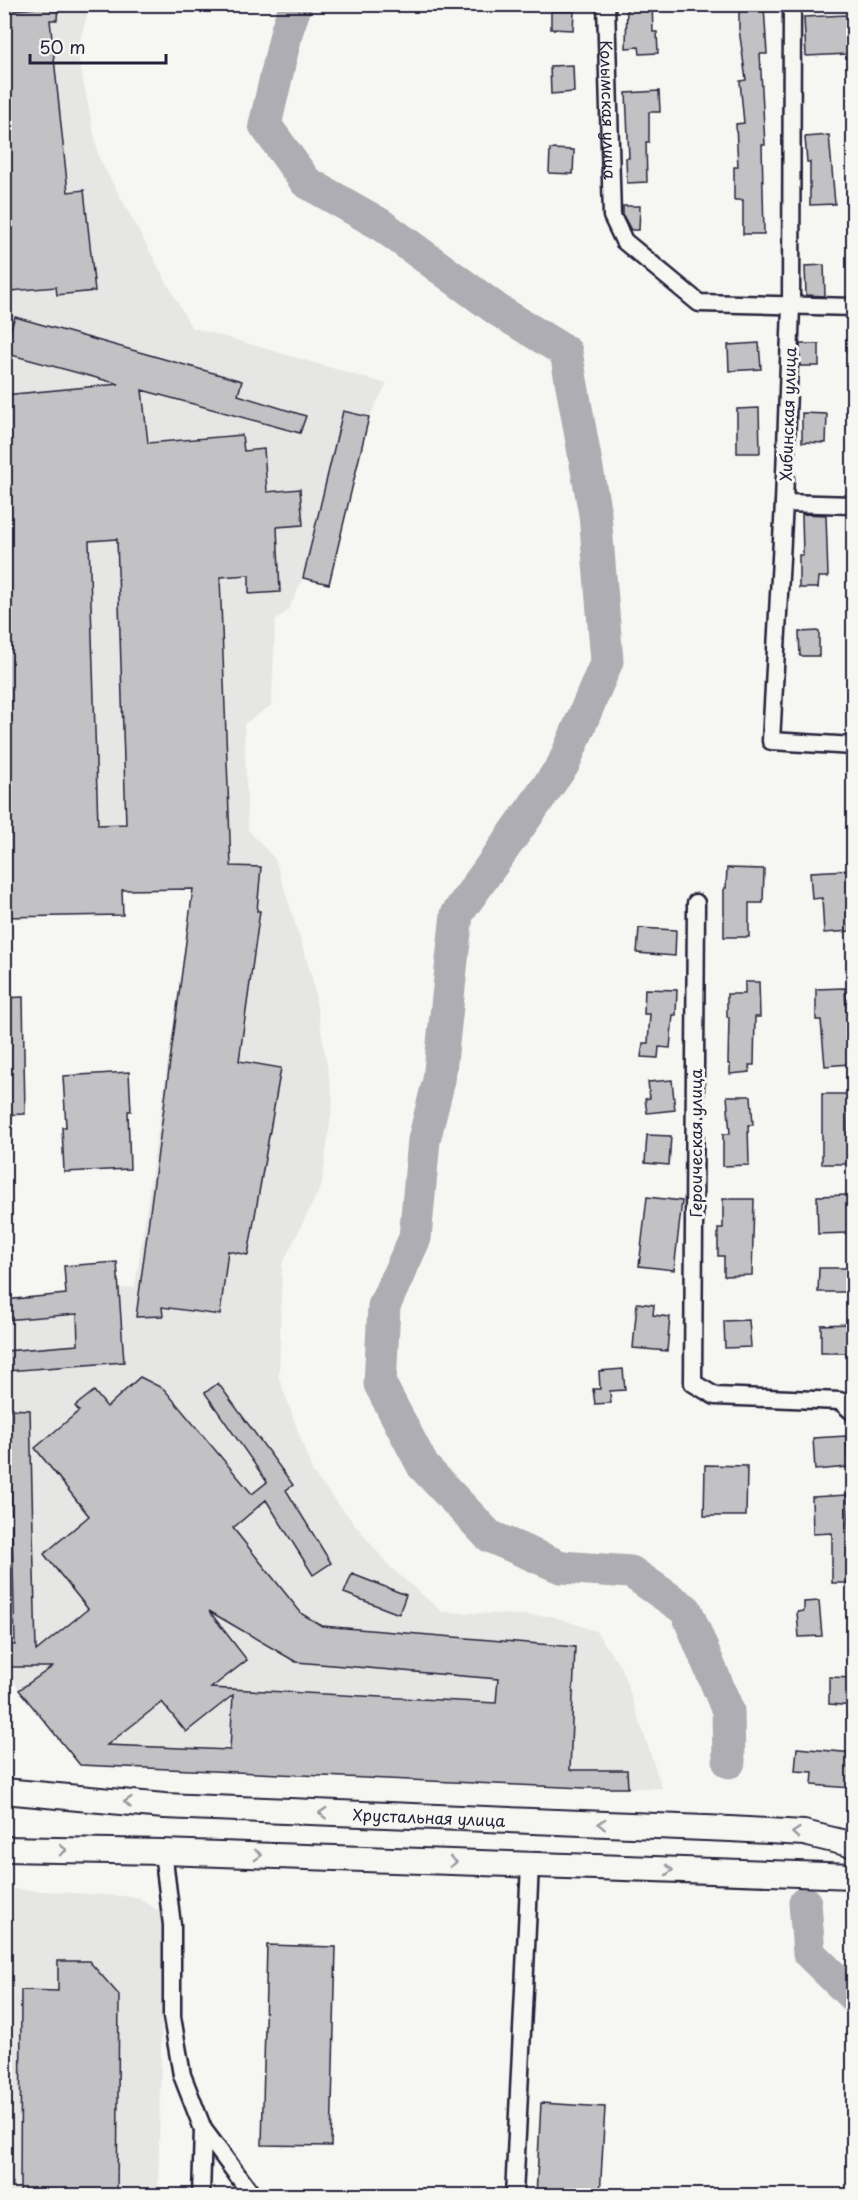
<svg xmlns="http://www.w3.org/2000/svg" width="858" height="2200" viewBox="0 0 858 2200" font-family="'Playpen Sans',sans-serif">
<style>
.built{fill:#e6e6e4}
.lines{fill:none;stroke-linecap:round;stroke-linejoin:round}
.river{stroke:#adadb3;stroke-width:33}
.building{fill:#c2c2c4;stroke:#22223b;stroke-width:1.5;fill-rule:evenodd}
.street-casing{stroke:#22223b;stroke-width:21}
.secondary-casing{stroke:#22223b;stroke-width:28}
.street{stroke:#f6f6f2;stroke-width:16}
.secondary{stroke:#f6f6f2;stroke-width:24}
.oneway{stroke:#9797a0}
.labels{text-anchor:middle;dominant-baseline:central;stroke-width:6;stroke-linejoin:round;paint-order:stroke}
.street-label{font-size:16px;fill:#22223b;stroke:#f6f6f2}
</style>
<rect width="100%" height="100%" fill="#f6f6f2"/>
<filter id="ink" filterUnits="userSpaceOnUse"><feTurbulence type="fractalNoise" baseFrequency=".0167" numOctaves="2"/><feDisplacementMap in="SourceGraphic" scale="12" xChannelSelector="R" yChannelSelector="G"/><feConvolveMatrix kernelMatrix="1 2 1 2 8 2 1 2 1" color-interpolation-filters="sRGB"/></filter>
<g filter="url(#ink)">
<path class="built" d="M4,5h86l-13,46 22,107 92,169 196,57 -18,33 -40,167 -26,-6 -14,31 -14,12 -3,84 -28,19 4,106 27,29 37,118 21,123 -11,84 -40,81 -3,113 34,95 76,93 53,46 109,4 45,15 26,38 40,119h-77l-505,-23 -61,-75 -12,-23 -1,-23h9l-6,-235 -4,-58v-51l130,-13 58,-398 -70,1v25l-118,2z
M14,1889l123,8 27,17 -6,281 -150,1z"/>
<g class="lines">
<path class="river" d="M296,4l-9,26 -22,95 41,57 74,42 119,87 67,41 29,162 12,147 -44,104 -106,149 -18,166 -15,60 -9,98 -31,68 -4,78 43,82 66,70 72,31 70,5 55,38 42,101 1,51
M805,1903l4,50 45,44"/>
</g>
<path class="building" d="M35,4h23l-1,16h-7l18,172 16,-2 11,101 -38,4 -1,-8 -45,4 -7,-74v-206l31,-3z
M627,4h25l1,28h4l1,21 -18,1 -1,-7 -13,1z
M739,7h25l3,47h-7l5,91h-3l2,89h-21v-34h-9v-33h4l-2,-43 8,-1 -4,-42 6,-1 -7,-51z
M551,11h23l-1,19 -22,-1z
M847,15l1,39 -42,2 -2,-39z
M573,65l1,27 -23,2 -1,-28z
M659,91l1,21h-11v30h-3l1,40 -20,1 -1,-25h3l-3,-65z
M829,135l6,69 -25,1v-43h-3l-2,-25z
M550,149l24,1 -1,24 -24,-1z
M623,206h17l-1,24h-8l-8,-15z
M824,265l1,31 -19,-1 -1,-29z
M15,317l227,64 -4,14 68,21 -6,17 -158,-43 6,53 94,-8 2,16 20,-2 3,43 33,-3 3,36 -26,2 3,65 -31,2v-19l-29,2 11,289 30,1 -4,44h3l-21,150 42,7 -33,187 -20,-4 -8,64 -58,-8 1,9 -27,1 57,-428 -71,1 1,25 -119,2v-522l115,-11 -115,-31v-6zM117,539l9,285 -28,1 -9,-284z
M759,343l2,26 -32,2 -1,-26z
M800,344h19v22h-19z
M759,408l1,45h-23v-44z
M343,411l26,6 -40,167 -26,-6z
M802,413l25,1 -1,29 -24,-1z
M802,514l24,1 2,62h-9l-1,11h-19v-33h4z
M819,631v25h-19l-1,-24z
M727,868l37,1 -1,34h-14v34h-25v-49h2z
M849,870l2,26 -3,1 2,34 -26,2 -2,-35 -10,1 -2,-27z
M639,928l37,2 -1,26 -38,-3z
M745,982h14l1,35h-5l-1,48h-5l1,7 -20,2v-10h-2l1,-47h-2v-23h18z
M845,988l4,76 -24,2 -4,-46h-5v-31z
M645,989l32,1 -1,25h-3l-3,33 -11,-1 -1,11 -17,-1 2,-14h5l2,-29h-6z
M23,997l2,117 -21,1v-117z
M129,1072l2,39h-3l2,58 -66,3 -2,-45h4l-3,-51z
M672,1080l3,30 -28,3 -2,-14 5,-1 -2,-16z
M822,1094h27l-2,70h-25z
M727,1096h24l2,29h-5l1,40 -26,1v-32h7z
M647,1135l24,1 -2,29 -24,-2z
M848,1195l1,38 -31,1 -1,-38z
M647,1197l35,4 -8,69 -35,-4z
M723,1199h31l-2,76 -28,1v-20h-6v-28h5z
M117,1262l7,100 -117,9 -2,-20 73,-6 -1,-31 -73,6v-20l62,-6 -2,-28z
M819,1268h29v24h-30z
M637,1303l17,2 -1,10 17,2 -3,34 -34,-3z
M749,1320l2,27 -26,1 -1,-27z
M848,1324l1,29h-28v-28z
M623,1369l2,21 -15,1 1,12 -16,1 -2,-15h7l-1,-18z
M140,1377l24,12 88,105 15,-12 -62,-89 13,-10 75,102 -7,5 45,73 -18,12 -47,-75 -33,28 69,86 20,12 253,21 -5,123h57l1,18h-43l-505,-23 -61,-75 33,-23h-45l-1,-23 9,1 -6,-236 21,1 6,241 52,-42 -44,-55 45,-38 -54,-68 44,-37 -4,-5 19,-15 13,16zM209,1611l87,51 202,17 -2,24 -285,-15 36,-28zM233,1695l-3,55 -123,-5 55,-43 24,30z
M846,1436l2,31 -33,3 -2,-32z
M705,1465l42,1 -1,50h-42z
M847,1495l3,60h4v20h-4v8h-18v-50l-19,1 -1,-37z
M352,1574l54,21 -7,19 -55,-21z
M819,1601l3,35 -23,1 -2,-25 7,-1v-9z
M829,1677l25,1v28l-25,-2z
M797,1748l57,5 -3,35 -39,-3 1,-13 -18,-1z
M267,1945l69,2 -5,199 -69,-1z
M58,1961h31l30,34 -2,201h-97l1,-206 37,1z
M541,2103l64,4 -5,89h-64z"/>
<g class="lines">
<defs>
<g id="street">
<path id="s1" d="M606,4l6,212 12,25 75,62 155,4"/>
<path d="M792,4l-1,302 -7,197 -13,238 83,5"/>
<path d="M784,503l70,2"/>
<path d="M696,903l-3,480 22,13 125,5 14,12"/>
<path d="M163,1852l9,73v92l10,58 21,54 47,63v4"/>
<path d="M201,2196l2,-67"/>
<path d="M514,2196l16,-331"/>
</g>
<g id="secondary">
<path id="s2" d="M4,1791l160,15 566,23 74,4 50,12"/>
<path d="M4,1849l159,3 691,24"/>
</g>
</defs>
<use href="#street" class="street-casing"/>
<use href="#secondary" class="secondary-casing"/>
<use href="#street" class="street"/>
<use href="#secondary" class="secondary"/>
</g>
<defs><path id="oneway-chevron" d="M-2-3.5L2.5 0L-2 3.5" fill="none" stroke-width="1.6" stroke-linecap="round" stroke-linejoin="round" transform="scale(1.5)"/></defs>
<g class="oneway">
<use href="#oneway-chevron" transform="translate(128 1802) rotate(-175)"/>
<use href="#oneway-chevron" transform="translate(323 1813) rotate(-177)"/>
<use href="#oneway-chevron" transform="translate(602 1824) rotate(-178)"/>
<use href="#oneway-chevron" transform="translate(796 1833) rotate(-175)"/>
<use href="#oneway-chevron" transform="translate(63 1850) rotate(1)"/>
<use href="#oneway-chevron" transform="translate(258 1855) rotate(2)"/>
<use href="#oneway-chevron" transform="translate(453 1862) rotate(2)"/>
<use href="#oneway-chevron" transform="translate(669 1870) rotate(2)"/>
</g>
</g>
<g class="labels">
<g class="street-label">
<text stroke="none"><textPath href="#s1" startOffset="106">Колымская улица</textPath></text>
<text transform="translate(787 414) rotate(-88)">Хибинская улица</text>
<text transform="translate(695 1143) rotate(-90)">Героическая улица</text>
<text stroke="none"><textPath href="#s2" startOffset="426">Хрустальная улица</textPath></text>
</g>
</g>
<rect width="858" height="2200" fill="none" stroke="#f6f6f2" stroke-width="24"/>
<rect x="12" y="12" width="834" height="2176" fill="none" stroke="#22223b" stroke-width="2" filter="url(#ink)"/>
<path d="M30 54v9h136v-9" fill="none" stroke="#22223b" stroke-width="3"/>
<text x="39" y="54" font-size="18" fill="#22223b" stroke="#f6f6f2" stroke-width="4.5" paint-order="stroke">50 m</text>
</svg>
